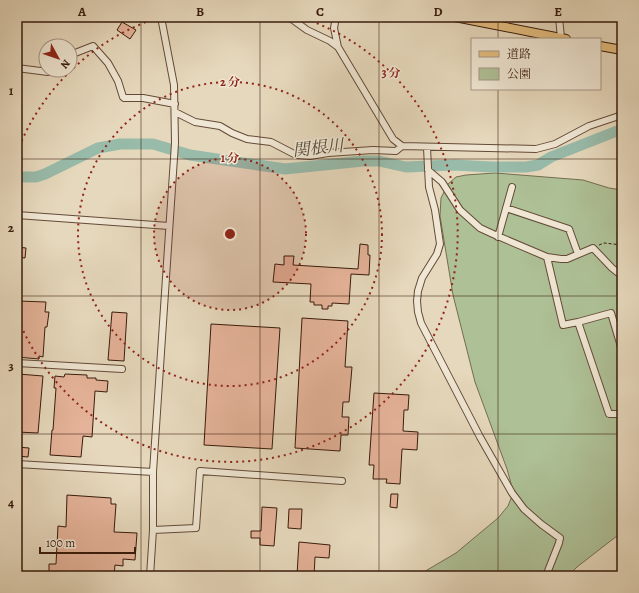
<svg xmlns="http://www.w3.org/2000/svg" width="639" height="593" viewBox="0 0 639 593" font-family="Alegreya,'Noto Serif JP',serif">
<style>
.green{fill:#aec096;stroke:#746e51}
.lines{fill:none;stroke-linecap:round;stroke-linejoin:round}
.river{stroke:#98bbaa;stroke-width:11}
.building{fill:#e5b399;stroke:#391b0c}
.minor-casing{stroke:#644a38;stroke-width:8}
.major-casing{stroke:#391b0c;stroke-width:10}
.path{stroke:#391b0c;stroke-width:1;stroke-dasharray:3 2;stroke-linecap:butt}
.minor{stroke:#efe6d3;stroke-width:6}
.major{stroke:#e3bc7e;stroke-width:8}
.grid{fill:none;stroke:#391b0c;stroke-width:1;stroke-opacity:0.55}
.ring{fill:none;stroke:#8f2418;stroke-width:2;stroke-dasharray:2 4}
.labels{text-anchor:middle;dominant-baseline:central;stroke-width:3;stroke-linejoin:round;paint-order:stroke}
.water-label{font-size:17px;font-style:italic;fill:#564b3b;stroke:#efe6d3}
.centre{fill:#8f2418;stroke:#efe6d3;stroke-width:2}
.ring-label{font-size:12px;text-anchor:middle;font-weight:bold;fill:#8f2418;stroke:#efe6d3;stroke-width:3;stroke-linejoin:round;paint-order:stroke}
.neatline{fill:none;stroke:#391b0c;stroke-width:1.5}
.grid-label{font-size:13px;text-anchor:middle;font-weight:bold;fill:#391b0c}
</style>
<rect width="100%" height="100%" fill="#e6d8bc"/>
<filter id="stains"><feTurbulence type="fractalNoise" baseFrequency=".005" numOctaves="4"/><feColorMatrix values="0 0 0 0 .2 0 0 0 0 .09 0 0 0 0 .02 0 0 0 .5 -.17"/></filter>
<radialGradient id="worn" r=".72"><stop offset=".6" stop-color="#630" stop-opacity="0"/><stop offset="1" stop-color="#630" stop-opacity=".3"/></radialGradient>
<path class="green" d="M495,173l88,7 26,8 13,2v342l-45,35 -9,9h-151l39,-23 42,-35 10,-12 4,-10v-9l-5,-18 -32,-87 -22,-87 -13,-79 1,-18 7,-14 8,-7 10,-2z"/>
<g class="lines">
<path class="river" d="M17,177h19l9,-3 53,-26 22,-4h33l37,11 95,14 78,-8h16l27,6 48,-2 37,2h35l12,-2 13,-8 71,-28"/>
</g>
<path class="building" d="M122,22l14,8 -6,9 -13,-9z
M360,244l8,1v10h2l-1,20 -18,-1 -2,30 -17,-1v3h-4v3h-6v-4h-8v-3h-4l1,-18 -38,-2 2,-18 9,1v-9h10l-1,9 65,4z
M17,247l9,1 -1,10 -8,-1z
M18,301l28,1 -1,10h4l-2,15h-2l-2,30 -4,-1v3l-22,-2z
M112,312l15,1 -3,48 -16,-1z
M302,318l46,3 -3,46h7l-3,35h-6l-1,15h7l-1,18h-7l-1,16 -45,-3z
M211,324l69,4 -8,121 -68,-4z
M18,374l25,2 -5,57 -21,-1z
M65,374l22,1v3h9v2l12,1 -1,11 -12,-1 -3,46 -9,-1 -2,21 -31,-2 2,-25h1l3,-42h-2l1,-12 9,1z
M374,393l35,2 -1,15h-4l-1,21 15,1 -1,18 -15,-1 -2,35 -14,-1 1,-4h-14l1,-14h-5z
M17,447l12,1 -1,9 -11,-1z
M391,494h7l-1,14 -7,-1z
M67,495l44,3v6h5l-2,28 23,1 -2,27 -12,-1v7l-8,-1 -1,11h-65v-12h7l2,-38 8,1z
M262,507l15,1 -3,38 -14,-1v-7h-9v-7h10z
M289,509h13l-1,20 -13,-1z
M299,542l31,3 -1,13 -14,-1 -1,19 -17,-1z"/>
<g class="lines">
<defs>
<path id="minor" d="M289,17l18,13 23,11 8,6 55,92 9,7 134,3 19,-5 34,-18 33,-11
M336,17l-2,11 4,19
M559,17l2,21
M70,55l23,-9 15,17 10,18 5,16 1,1h19l32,6
M17,68l31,4 2,-2
M175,112l20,10 25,4 12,7 15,6 24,3 25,13 14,1 18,-3 45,-3 23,1 6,-5
M427,148l2,39 6,23 5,34 -3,10 -15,24 -4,13 -1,10 1,11 3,11 59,114 32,56 12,16 17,15 19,14 -1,5 -13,33
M428,170l14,12 18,28 20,18 13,6 54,23 14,2h6l26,-11 19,20 10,8
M506,208l63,21 9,25
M17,215l152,11
M498,237l14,-50
M547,257l16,68 15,-3 31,92h8l5,-2
M578,322l33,-9 11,37
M17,363l105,6
M17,464l136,8
M153,530l43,-2 4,-57 142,10
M150,576l3,-46v-58l22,-329 -1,-58 -13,-68"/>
<path id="major" d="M455,17l111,22
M600,46l22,4"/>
</defs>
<use href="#minor" class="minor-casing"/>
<use href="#major" class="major-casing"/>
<path class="path" d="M599,245l5,-2 18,2"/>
<use href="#minor" class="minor"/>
<use href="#major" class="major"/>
</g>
<path class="grid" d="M141,17v559M260,17v559M379,17v559M498,17v22M498,89v487M17,159h605M17,296h605M17,434h605"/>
<circle cx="230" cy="234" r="76" fill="#8f2418" fill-opacity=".12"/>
<g class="ring">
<circle cx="230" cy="234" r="76"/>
<circle cx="230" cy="234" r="152"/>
<path d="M17 152A228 228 0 0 1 160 17M300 17A228 228 0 1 1 17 316"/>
</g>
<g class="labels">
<g class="water-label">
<text transform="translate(318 148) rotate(-6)">関根川</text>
</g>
</g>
<circle cx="230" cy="234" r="6" class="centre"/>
<g class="ring-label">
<text x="391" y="77">3 分</text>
<text x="230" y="86">2 分</text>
<text x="230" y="162">1 分</text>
</g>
<rect width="639" height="593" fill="none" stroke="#e6d8bc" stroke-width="44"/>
<rect x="471" y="38" width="130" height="52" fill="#efe6d3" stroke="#a69583"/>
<rect x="479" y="51" width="20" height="6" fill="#e3bc7e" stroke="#a69583"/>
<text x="507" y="58" font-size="12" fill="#391b0c">道路</text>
<rect x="479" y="68" width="20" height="12" fill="#aec096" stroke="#a69583"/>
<text x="507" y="78" font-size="12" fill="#391b0c">公園</text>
<g transform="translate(58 58) rotate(130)"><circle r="19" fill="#efe6d3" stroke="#a69583"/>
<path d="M0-3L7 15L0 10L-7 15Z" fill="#8f2418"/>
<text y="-6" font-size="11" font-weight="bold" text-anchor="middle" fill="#391b0c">N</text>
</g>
<path d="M40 547v6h95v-6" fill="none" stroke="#391b0c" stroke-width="2"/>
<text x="46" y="547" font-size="12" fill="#391b0c" stroke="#efe6d3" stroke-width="3" paint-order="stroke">100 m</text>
<rect x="22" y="22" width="595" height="549" class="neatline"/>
<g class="grid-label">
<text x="82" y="16">A</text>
<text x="200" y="16">B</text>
<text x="320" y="16">C</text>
<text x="438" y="16">D</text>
<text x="558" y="16">E</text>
<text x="11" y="95">1</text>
<text x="11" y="232">2</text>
<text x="11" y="370">3</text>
<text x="11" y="507">4</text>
</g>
<rect width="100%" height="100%" filter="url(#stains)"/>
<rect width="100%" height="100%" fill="url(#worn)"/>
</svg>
